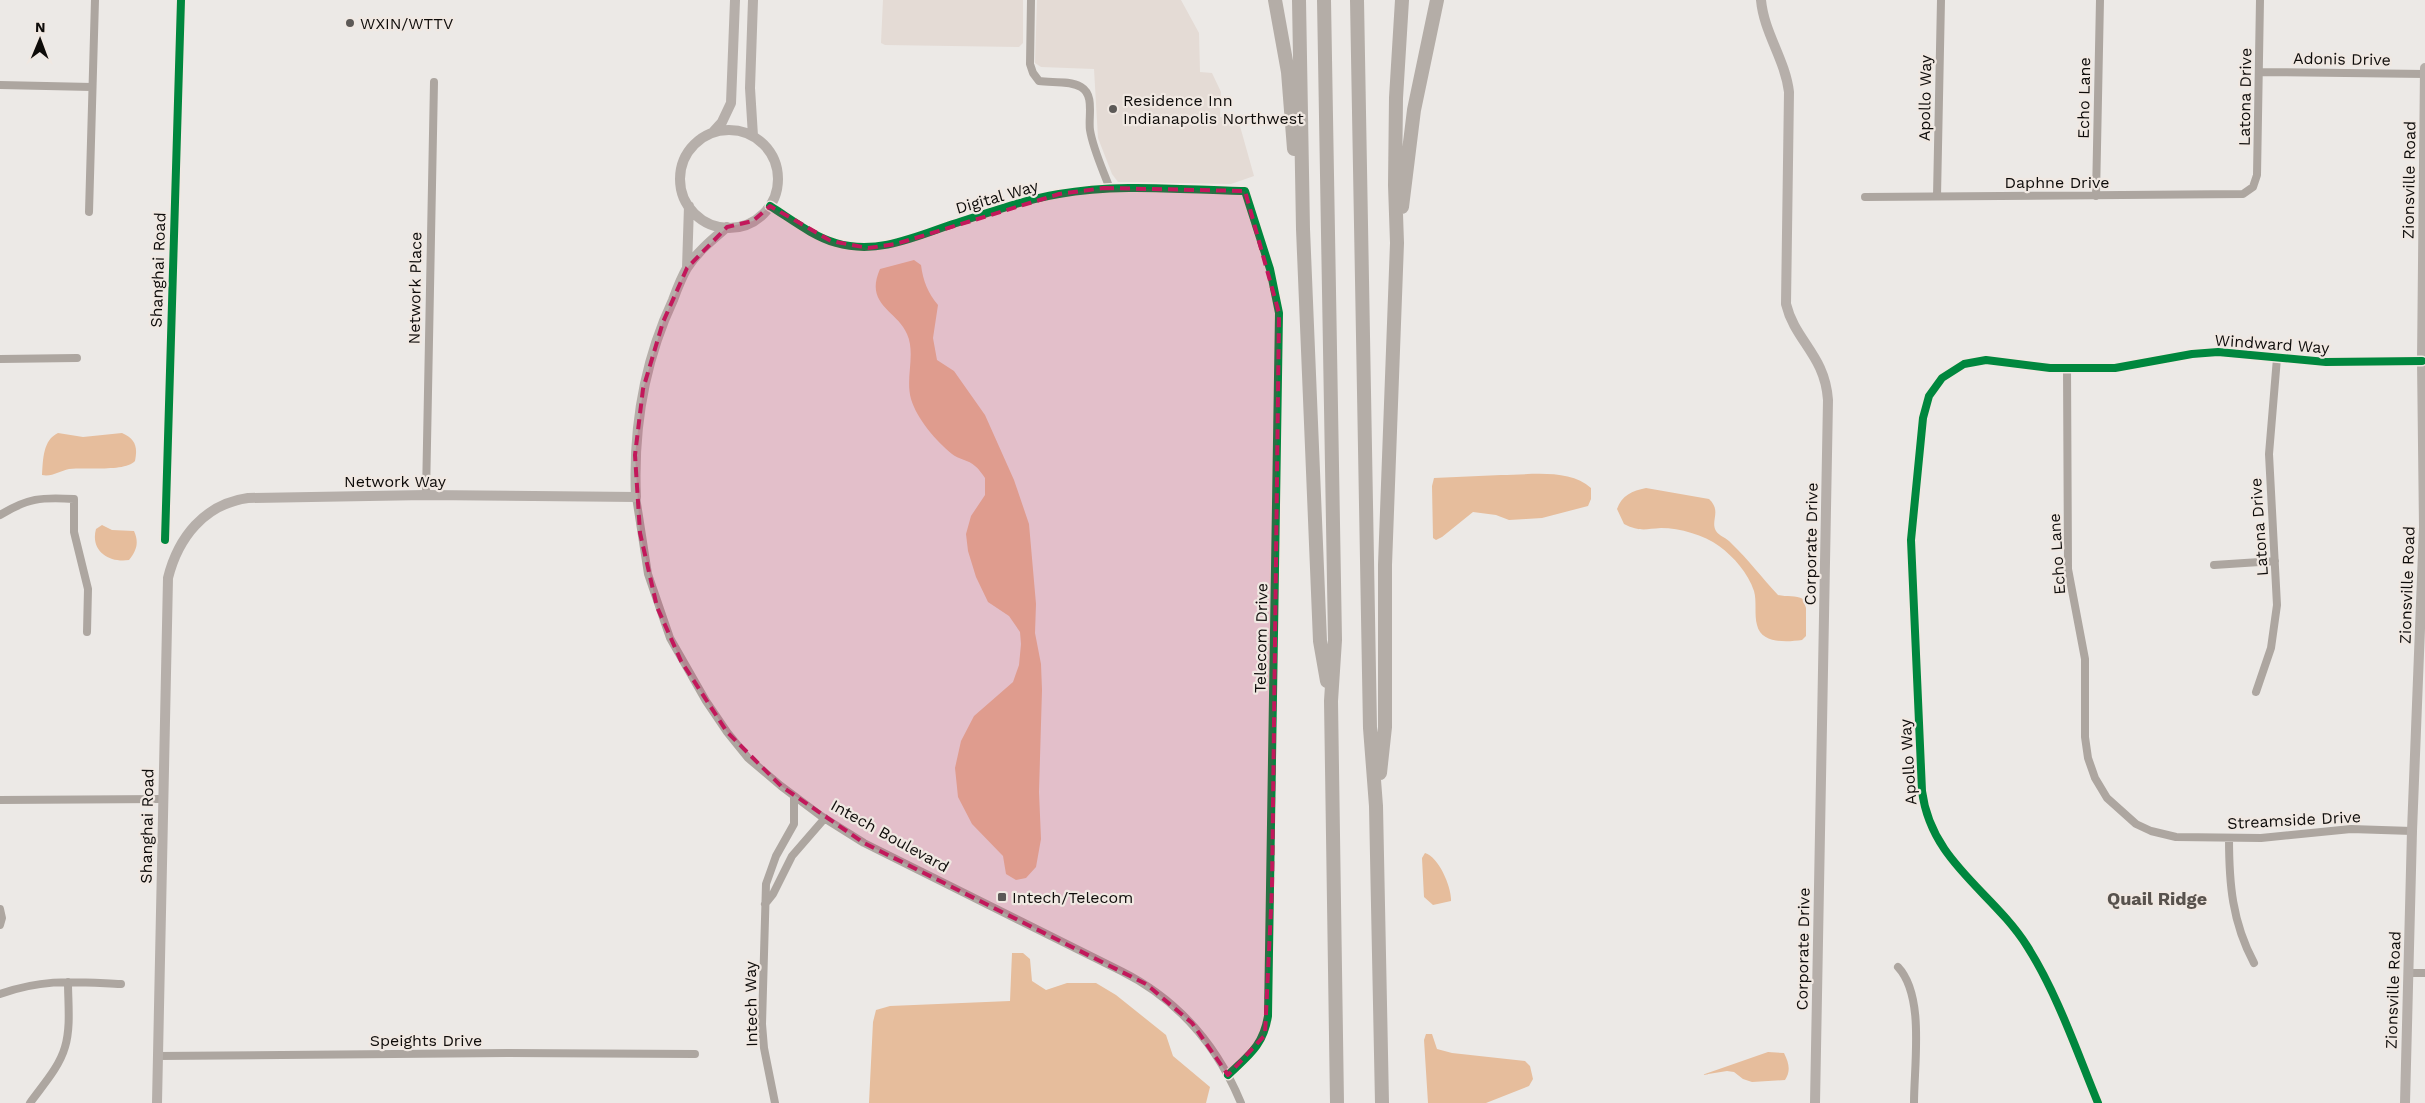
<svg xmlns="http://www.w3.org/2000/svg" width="2425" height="1103" viewBox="0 0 2425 1103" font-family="'Work Sans',sans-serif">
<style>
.built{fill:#e4dbd5}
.water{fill:#e6bd9c}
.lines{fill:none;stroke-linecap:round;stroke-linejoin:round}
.street{stroke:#ada6a0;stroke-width:8}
.secondary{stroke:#b6afaa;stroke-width:10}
.highway{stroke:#b4ada7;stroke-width:14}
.cycleway-casing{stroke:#f0e8e2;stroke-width:11}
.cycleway{stroke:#00873e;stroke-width:8}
.marked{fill:#c2185b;fill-opacity:0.2;stroke:#c2185b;stroke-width:4;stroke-dasharray:10 6;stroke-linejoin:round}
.poi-dot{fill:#5c5957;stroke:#f0e8e2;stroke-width:2}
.labels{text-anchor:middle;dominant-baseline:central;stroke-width:4.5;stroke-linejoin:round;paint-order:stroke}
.poi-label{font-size:16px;fill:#0e0c0a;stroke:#f0e8e2;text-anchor:start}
.street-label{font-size:16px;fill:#0e0c0a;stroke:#f0e8e2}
.neighbourhood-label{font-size:18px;font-weight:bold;fill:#58524d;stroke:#f0e8e2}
</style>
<rect width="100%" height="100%" fill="#ece9e6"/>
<path class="built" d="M883,0h140v43l-4,4 -134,-2 -4,-2z
M1037,0h144l18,33 1,39 12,1 9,19 -1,25 18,2 16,57 -23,8 -113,-2 -6,-8 -14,-36 -4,-69 -53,-2 -6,-4z"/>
<path class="water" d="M914,260l7,5c2,16 7,28 17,40l-5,33 4,22 17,11 31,44 29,65 15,44 7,80 -1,29 6,31 1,26 -3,102 2,47 -5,28 -10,11 -10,2 -10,-6 -3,-18 -31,-32 -14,-27 -3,-29 6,-27 13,-25 39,-34 6,-17 2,-21 -1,-12 -11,-16 -21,-14 -12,-25 -8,-26 -2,-17 5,-18 14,-21v-17c-3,-4 -6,-9 -10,-12 -6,-6 -17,-7 -23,-12 -16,-13 -35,-35 -41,-55 -6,-21 5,-45 -4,-65 -10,-24 -43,-29 -27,-65z
M58,433l25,4 39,-4c13,6 16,13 13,28 -10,11 -48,6 -66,8 -9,2 -17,8 -27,6 1,-16 1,-35 16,-42z
M1501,475c28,0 68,-7 90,13v11l-3,7 -46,12 -16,1 -17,1 -13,-5 -23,-3 -31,25 -6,3 -3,-2 -1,-52 2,-8z
M1646,488l63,11c13,12 1,22 7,32 3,5 11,7 15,12 17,16 31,35 47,52 9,2 18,0 25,4l3,9v28l-4,4c-15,2 -41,4 -45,-15 -3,-11 0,-24 -3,-34 -6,-18 -20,-34 -35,-45 -15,-11 -39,-18 -58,-18 -16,1 -21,4 -37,-4l-7,-15c5,-14 15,-18 29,-21z
M102,525l10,5 22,1c5,11 3,19 -5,29 -20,3 -39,-9 -33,-31z
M1425,853c14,4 27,35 26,48l-18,4 -9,-8 -2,-39z
M1012,953h11l7,6 2,22 14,9 21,-7h29l20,12 50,40 7,21 37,31 -4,16h-337l4,-81 3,-12 14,-4 120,-5z
M1426,1034h6l5,15 15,4 73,8 5,5 3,13 -4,7 -43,17h-58l-4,-63z
M1768,1052l16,1c5,10 7,18 1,27l-33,2 -9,-3 -9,-7 -7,-1 -25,4z"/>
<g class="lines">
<path class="street" d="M1031,0l-1,64 3,9 6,8c12,2 30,-1 42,6 14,8 7,30 9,43 3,19 13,40 20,59
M2259,72l166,2
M0,85l92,2
M1937,196l4,-196
M2096,196l4,-196
M1865,197l378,-3 10,-7 4,-12 3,-175
M770,206c21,13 42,30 66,37 41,12 79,-6 117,-19 35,-11 70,-24 106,-30 61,-11 125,-4 186,-3l25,78 9,44 -11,703c-5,30 -19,39 -40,59
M89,212l6,-212
M0,359l77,-1
M2067,368l1,201 17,90v78l3,21 7,20 12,20 29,26 15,7 25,6 85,1 90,-9 61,2
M426,495l8,-413
M636,497l12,77 22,64 36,63 21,31 21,26 33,28 40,30 43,27 257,128c56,28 96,74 120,132
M0,515c28,-17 41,-18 74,-16v33l14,57 -1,43
M2214,565l61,-4
M2256,692l15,-44 6,-43 -8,-151 8,-96
M0,800l162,-1
M2229,838c0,45 3,84 25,125
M765,904l8,-10 19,-38 33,-38
M0,909l2,9 -2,7
M1898,967c27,29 16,97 16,136
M2409,973h16
M0,994c45,-16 75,-12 121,-10
M158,1056l349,-3 188,1
M30,1103c12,-17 29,-35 35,-56 6,-20 3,-44 3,-65
M775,1103l-11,-55 -2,-24 4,-140 10,-28 18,-32v-28
M2098,1103c-21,-51 -41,-110 -71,-157 -35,-55 -96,-84 -105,-155l-11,-251 12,-122 6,-22 13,-18 22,-14 22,-4 64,8h65l77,-14 26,-2 108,10 96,-1"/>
<path class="secondary" d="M753,0l-3,88 3,48
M1761,0c3,33 24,59 28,92l-3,212c9,37 39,51 42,96l-13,703
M680 179a49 49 0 1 1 98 0a49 49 0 1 1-98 0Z
M712,133l10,-11 9,-19 4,-103
M687,268l2,-62
M157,1103l11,-525c10,-40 36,-74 80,-80l178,-3 210,2c-3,-69 8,-135 37,-197 4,-11 8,-22 14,-32 10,-16 25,-28 40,-41
M2405,1103l7,-272 12,-304 -2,-166 3,-293"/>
<path class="highway" d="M1275,0l13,72 6,77
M1299,0l4,229 17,412 7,40
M1324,0l11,640 -4,61 6,402
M1357,0l13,728 6,78 6,297
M1402,207l12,-97 23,-110
M1380,773l5,-46v-162l12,-322 -2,-58 1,-87 6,-98"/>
<defs>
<path id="cycleway" d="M770,206c21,13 42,30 66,37 41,12 79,-6 117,-19 35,-11 70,-24 106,-30 61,-11 125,-4 186,-3l25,78 9,44 -11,703c-5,30 -19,39 -40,59
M165,540l16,-540
M2098,1103c-21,-51 -41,-110 -71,-157 -35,-55 -96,-84 -105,-155l-11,-251 12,-122 6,-22 13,-18 22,-14 22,-4 64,8h65l77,-14 26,-2 108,10 96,-1"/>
</defs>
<use href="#cycleway" class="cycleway-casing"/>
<use href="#cycleway" class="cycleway"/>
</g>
<path class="marked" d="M1104,188l141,3 34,122 -7,575 -7,147 -37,40 -36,-52 -46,-39 -282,-141 -83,-57 -54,-54 -46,-71 -24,-54 -17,-74 -5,-78 8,-66 20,-67 24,-54 40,-41 26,-6 17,-15 61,35 37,7 28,-4 163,-50z"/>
<g class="poi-dot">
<circle cx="350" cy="23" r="5"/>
<circle cx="1113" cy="109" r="5"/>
<rect x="997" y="892" width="10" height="10" rx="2.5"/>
</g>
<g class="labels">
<g class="poi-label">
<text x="360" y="23">WXIN/WTTV</text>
<text x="1123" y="100">Residence Inn<tspan x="1123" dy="18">Indianapolis Northwest</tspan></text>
<text x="1012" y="897">Intech/Telecom</text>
</g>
<g class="street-label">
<text transform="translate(2342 59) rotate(1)">Adonis Drive</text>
<text transform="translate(2245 97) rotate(-89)">Latona Drive</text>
<text transform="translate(1925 98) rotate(-89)">Apollo Way</text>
<text transform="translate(2084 98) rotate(-89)">Echo Lane</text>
<text transform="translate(2409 180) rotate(-89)">Zionsville Road</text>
<text x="2057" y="182">Daphne Drive</text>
<text transform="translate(997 197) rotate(-16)">Digital Way</text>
<text transform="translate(158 270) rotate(-88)">Shanghai Road</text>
<text transform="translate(415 288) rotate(-89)">Network Place</text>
<text transform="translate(2272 344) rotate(4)">Windward Way</text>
<text x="395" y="481">Network Way</text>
<text transform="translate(2259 527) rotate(-94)">Latona Drive</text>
<text transform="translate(1811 544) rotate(-89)">Corporate Drive</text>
<text transform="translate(2057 554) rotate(-94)">Echo Lane</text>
<text transform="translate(2407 585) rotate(-88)">Zionsville Road</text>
<text transform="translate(1261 638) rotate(-89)">Telecom Drive</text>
<text transform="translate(1908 762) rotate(-94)">Apollo Way</text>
<text transform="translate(2294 820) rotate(-3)">Streamside Drive</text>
<text transform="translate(147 826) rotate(-89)">Shanghai Road</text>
<text transform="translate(890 836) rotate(29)">Intech Boulevard</text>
<text transform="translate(1803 949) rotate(-89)">Corporate Drive</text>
<text transform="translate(2393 990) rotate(-88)">Zionsville Road</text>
<text transform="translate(751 1004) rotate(-91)">Intech Way</text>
<text x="426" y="1040">Speights Drive</text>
</g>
<g class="neighbourhood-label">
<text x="2157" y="898">Quail Ridge</text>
</g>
</g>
<g transform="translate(40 40) rotate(1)" stroke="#f0e8e2" stroke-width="4" paint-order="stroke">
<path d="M0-4L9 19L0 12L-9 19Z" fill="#0e0c0a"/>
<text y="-8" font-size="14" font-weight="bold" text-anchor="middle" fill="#0e0c0a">N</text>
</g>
</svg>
